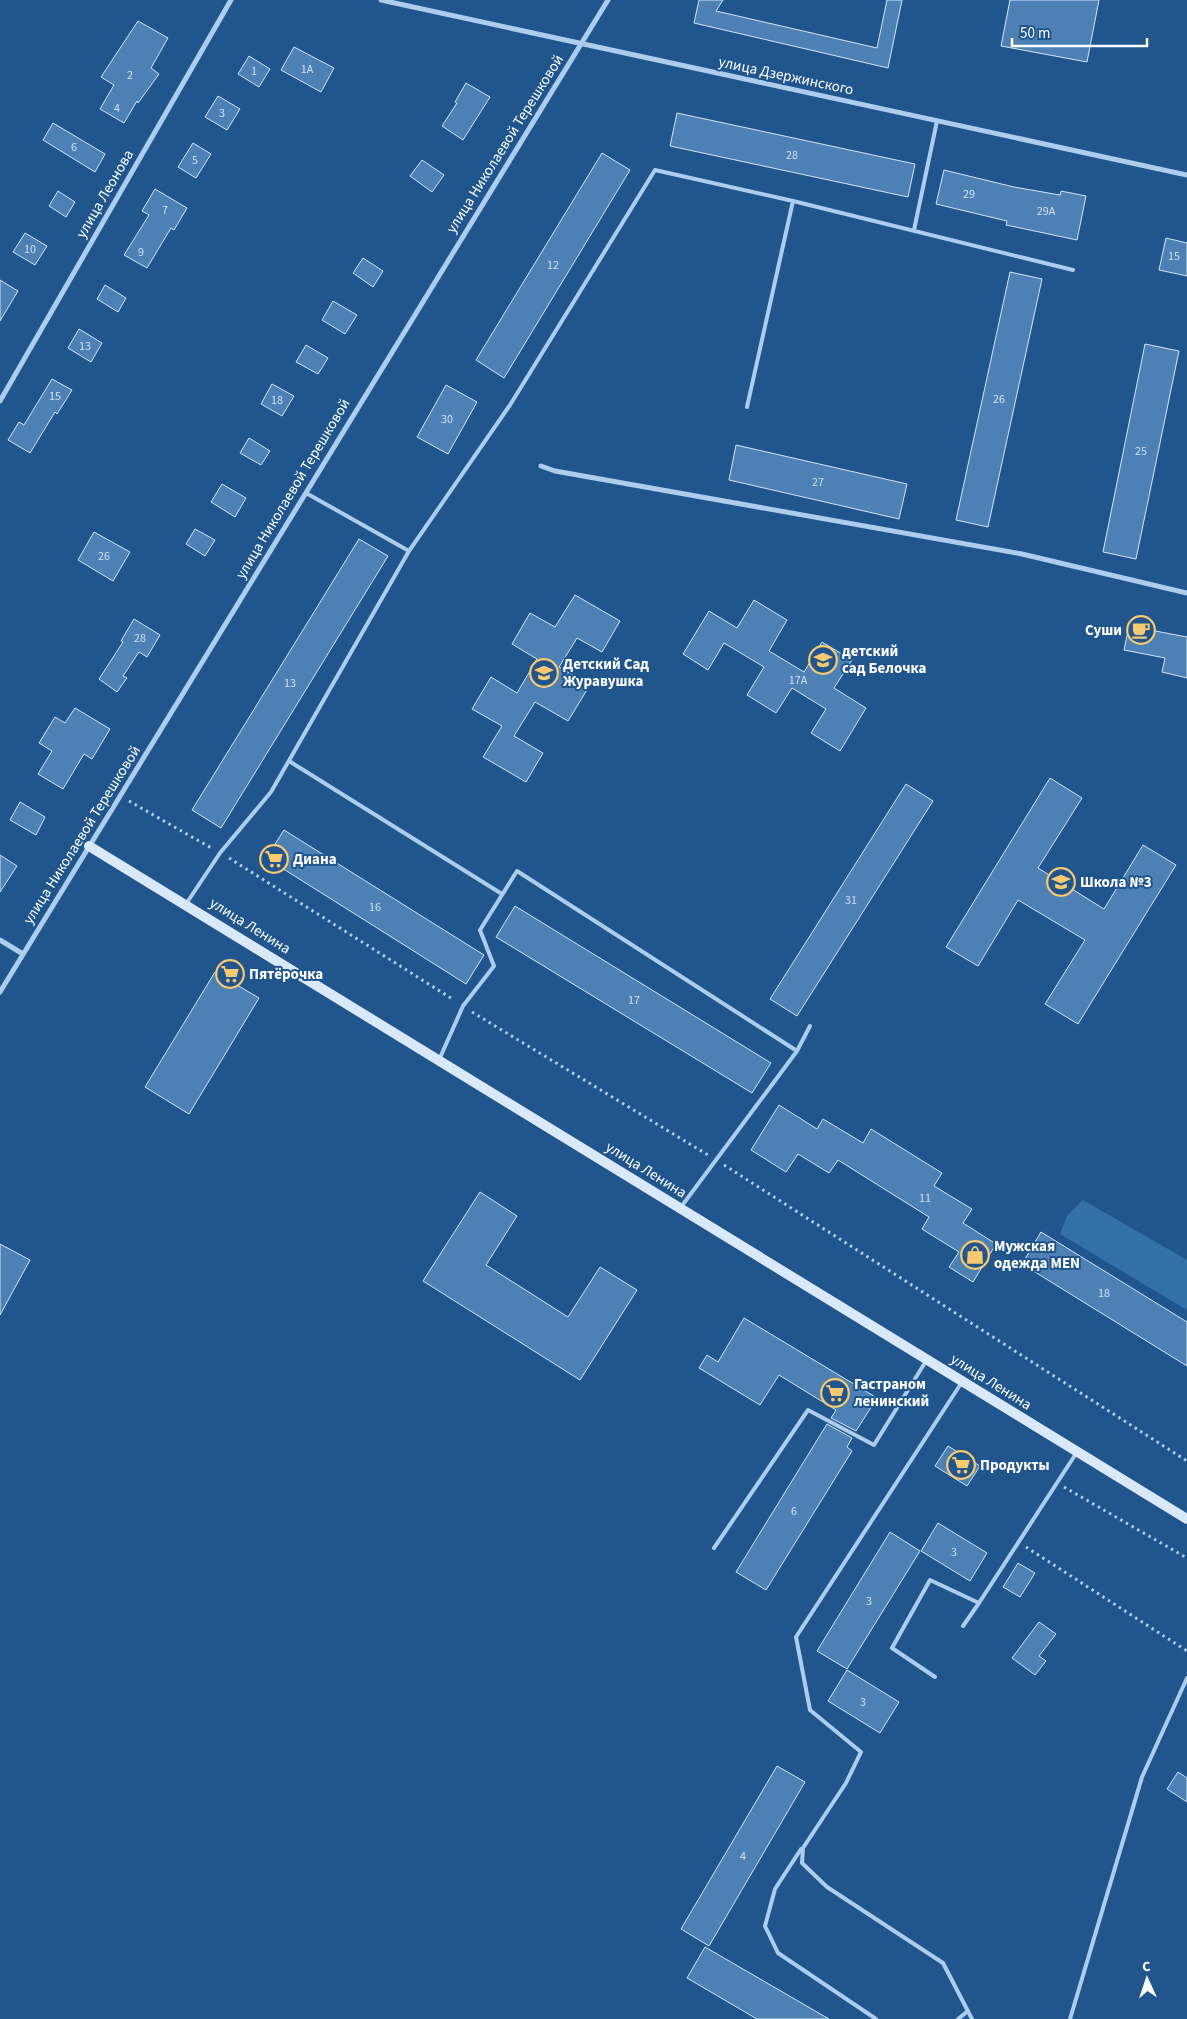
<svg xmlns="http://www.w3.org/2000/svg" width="1187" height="2019" viewBox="0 0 1187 2019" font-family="'Source Sans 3',sans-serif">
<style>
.green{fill:#3470aa}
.building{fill:#4d81b6;stroke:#d3e6f9}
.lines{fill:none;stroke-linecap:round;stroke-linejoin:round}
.path{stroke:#aecdec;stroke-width:3;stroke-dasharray:2.5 4;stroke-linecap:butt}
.lane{stroke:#aecdec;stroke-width:4}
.street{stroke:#aecdec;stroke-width:5}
.secondary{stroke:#dae9f9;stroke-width:10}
.labels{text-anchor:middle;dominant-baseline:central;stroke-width:4;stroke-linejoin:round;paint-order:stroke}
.number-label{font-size:12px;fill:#d2e0ed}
.street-label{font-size:15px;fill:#fff;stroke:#20558d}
.poi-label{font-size:15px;font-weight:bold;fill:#fff;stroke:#20558d;text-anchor:start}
</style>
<rect width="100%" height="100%" fill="#20558d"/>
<path class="green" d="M1083,1200l104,60v50l-127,-76 7,-18z"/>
<path class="building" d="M699,0h24l-7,11 161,37 10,-48h15l-14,68 -194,-45z
M1010,0h89l-12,62 -86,-16z
M138,21l30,17 -17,30 8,6 -21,29 -1,-2 -13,22 -24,-14 14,-24 -13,-8z
M294,47l40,21 -13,24 -40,-22z
M249,56l21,13 -11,18 -21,-13z
M466,83l24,14 -27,43 -21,-14 15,-23 -2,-1z
M218,96l22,13 -13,21 -22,-13z
M677,113l238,51 -7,33 -238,-51z
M53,123l52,31 -10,18 -52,-32z
M193,143l18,11 -15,24 -18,-11z
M602,153l28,17 -126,208 -28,-18z
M422,160l22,15 -12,17 -22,-16z
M944,170l70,17 46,8 1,-4 25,5 -9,44 -71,-15 1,-4 -71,-17z
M155,189l32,19 -13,22 -3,-2 -24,40 -23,-13 25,-40 -7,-4z
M58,191l17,11 -9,15 -17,-11z
M25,233l22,13 -12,19 -22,-13z
M1166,238l21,5v33l-28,-6z
M363,258l20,13 -10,16 -20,-14z
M1010,272l32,7 -54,248 -32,-7z
M0,280l18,11 -18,30z
M105,285l21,13 -8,14 -21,-13z
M333,301l24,14 -12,19 -23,-14z
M79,329l23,14 -11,19 -23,-14z
M1145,344l34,7 -43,208 -33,-7z
M306,345l22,13 -10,16 -22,-12z
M52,379l20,11 -15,24 -2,-2 -25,41 -22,-13 11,-18 5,3z
M272,384l22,12 -12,20 -21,-12z
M446,385l31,17 -29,52 -31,-17z
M249,438l21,13 -9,14 -21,-12z
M736,445l171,39 -8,35 -170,-39z
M222,484l24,14 -11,19 -24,-15z
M195,529l20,11 -10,16 -19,-12z
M94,532l36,20 -17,29 -35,-21z
M359,539l29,17 -167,272 -29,-18z
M575,595l45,26 -18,31 -25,-14 -18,29 31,18 -22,36 -33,-19 -21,34 29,17 -17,29 -43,-25 19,-31 -30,-17 19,-32 26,16 20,-34 -25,-15 18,-31 25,14z
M754,600l33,20 -18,31 35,21 18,-30 30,18 -18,28 32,20 -26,43 -29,-18 15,-24 -34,-21 -16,25 -29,-18 17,-28 -40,-24 -16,27 -25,-16 26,-43 28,17z
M134,619l26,16 -13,22 -8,-5 -16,24 4,2 -10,14 -18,-13 24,-37 -2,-1z
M1129,626l58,11v41l-25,-6 3,-14 -41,-8z
M75,708l35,21 -18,30 -8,-5 -21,35 -25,-15 14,-23 -13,-8 16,-26 10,6z
M1050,778l32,20 -44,70 66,41 39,-64 33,20 -98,159 -33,-20 40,-64 -67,-40 -40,66 -32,-19z
M906,784l27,17 -136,215 -27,-17z
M20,802l25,15 -9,18 -26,-15z
M284,830l200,125 -18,29 -200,-126z
M0,855l17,11 -17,26z
M515,906l256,157 -19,30 -256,-156z
M215,972l44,26 -70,116 -44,-27z
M779,1105l38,24 6,-10 40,24 8,-14 71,44 -8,13 38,23 -9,14 33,21 -23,38 -24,-15 10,-15 -37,-23 7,-12 -91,-57 -9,13 -31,-19 -12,18 -35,-22z
M480,1192l37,24 -31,49 82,52 32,-50 37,23 -57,90 -157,-99z
M1041,1232l146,90v44l-165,-102z
M0,1244l30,16 -30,55z
M744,1318l133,80 -21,33 -25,-13 5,-8 -57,-35 -19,30 -61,-37 8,-13 11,7z
M827,1424l25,14 -5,9 5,4 -86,139 -30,-18z
M948,1446l32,20 -13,20 -32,-20z
M938,1523l49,30 -17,28 -49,-30z
M890,1532l30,19 -73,118 -30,-18z
M1018,1563l17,10 -15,24 -17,-10z
M1039,1622l17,12 -17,22 7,5 -11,14 -23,-17z
M847,1670l52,32 -19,31 -52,-32z
M777,1766l28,16 -96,164 -28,-17z
M1178,1772l9,6v24l-20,-13z
M705,1947l124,72h-72l-70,-41z"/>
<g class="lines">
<path class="path" d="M129,801l84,48
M229,858l225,142
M472,1012l236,143
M724,1165l463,296
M1064,1487l123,71
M1026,1547l161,104"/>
<path class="lane" d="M793,201l280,69
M914,230l23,-109
M306,493l103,58 101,-146 145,-235 138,31 -46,206
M289,761l213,133
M186,904l34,-51 51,-61 138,-241
M439,1060l24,-54 31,-40 -14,-36 37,-59 280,180
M681,1207l116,-156 13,-25
M962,1382l-166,255 14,73 51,42 -15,31 -43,65 -1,15 25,24 116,76 29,56
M714,1548l94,-138 66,35 52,-84
M963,1626l16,-23
M935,1677l-43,-29 38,-68 49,23 98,-151
M801,1849l-26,40 -10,37 13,27 98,66
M958,2019l10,-8
M1070,2019l72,-242 45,-99"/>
<path class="street" d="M381,0l806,175
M0,401l231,-401
M541,466l14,5 467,83 165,39
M0,940l23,14
M0,992l608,-992"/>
<path class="secondary" d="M89,846l1098,673"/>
</g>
<defs>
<symbol id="cafe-ring" viewBox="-11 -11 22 22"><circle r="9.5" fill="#20558d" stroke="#f9ca6f" stroke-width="1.5"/><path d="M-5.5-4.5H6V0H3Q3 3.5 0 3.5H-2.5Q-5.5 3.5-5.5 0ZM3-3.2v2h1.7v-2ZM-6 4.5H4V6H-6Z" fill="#f9ca6f"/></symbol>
<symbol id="school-ring" viewBox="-11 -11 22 22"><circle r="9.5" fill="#20558d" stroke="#f9ca6f" stroke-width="1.5"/><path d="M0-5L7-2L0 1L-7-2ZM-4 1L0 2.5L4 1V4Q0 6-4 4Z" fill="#f9ca6f"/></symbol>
<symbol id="supermarket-ring" viewBox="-11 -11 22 22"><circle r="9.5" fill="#20558d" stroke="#f9ca6f" stroke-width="1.5"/><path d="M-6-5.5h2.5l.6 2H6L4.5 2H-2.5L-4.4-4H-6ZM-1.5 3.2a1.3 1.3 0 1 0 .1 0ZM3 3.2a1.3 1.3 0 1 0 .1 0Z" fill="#f9ca6f"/></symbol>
<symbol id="shop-ring" viewBox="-11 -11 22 22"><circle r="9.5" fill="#20558d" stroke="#f9ca6f" stroke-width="1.5"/><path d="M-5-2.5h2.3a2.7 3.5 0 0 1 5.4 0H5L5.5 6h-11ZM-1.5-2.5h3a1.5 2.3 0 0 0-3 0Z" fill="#f9ca6f"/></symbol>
</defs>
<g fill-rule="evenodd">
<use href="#cafe-ring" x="1125" y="614" width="32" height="32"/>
<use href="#school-ring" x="807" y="644" width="32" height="32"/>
<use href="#school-ring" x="528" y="657" width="32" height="32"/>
<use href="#supermarket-ring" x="258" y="843" width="32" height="32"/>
<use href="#school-ring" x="1045" y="866" width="32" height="32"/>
<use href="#supermarket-ring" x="214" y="958" width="32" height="32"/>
<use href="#shop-ring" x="959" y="1239" width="32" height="32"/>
<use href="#supermarket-ring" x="819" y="1377" width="32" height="32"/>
<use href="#supermarket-ring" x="945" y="1449" width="32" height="32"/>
</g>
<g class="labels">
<g class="number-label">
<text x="307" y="69">1А</text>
<text x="254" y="71">1</text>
<text x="130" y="75">2</text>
<text x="117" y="108">4</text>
<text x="222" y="113">3</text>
<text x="74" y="147">6</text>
<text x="792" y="155">28</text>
<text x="195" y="160">5</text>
<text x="969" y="194">29</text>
<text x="165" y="210">7</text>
<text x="1046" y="211">29А</text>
<text x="30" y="249">10</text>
<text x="141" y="252">9</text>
<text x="1174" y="256">15</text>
<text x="553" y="265">12</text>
<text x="85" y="346">13</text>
<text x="55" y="396">15</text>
<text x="999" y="399">26</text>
<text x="277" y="400">18</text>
<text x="447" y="419">30</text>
<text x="1141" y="451">25</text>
<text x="818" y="482">27</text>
<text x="104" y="556">26</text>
<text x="140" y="638">28</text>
<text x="798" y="680">17А</text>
<text x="290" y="683">13</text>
<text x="851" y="900">31</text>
<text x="375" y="907">16</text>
<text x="634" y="1000">17</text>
<text x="925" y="1198">11</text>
<text x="1104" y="1293">18</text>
<text x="794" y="1511">6</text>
<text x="954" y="1552">3</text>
<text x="869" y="1601">3</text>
<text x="863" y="1702">3</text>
<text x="743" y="1856">4</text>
</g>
<g class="street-label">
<text transform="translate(786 76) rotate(12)">улица Дзержинского</text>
<text transform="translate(505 144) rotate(-58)">улица Николаевой Терешковой</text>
<text transform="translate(105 194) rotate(-60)">улица Леонова</text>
<text transform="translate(293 489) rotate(-59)">улица Николаевой Терешковой</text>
<text transform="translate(82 835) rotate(-58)">улица Николаевой Терешковой</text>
<text transform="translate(250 926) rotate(32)">улица Ленина</text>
<text transform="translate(646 1170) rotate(32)">улица Ленина</text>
<text transform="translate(991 1382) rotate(32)">улица Ленина</text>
</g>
<g class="poi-label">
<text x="1122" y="630" text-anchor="end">Суши</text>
<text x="842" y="651">детский<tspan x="842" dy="17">сад Белочка</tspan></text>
<text x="563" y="664">Детский Сад<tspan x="563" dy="17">Журавушка</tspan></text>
<text x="293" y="859">Диана</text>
<text x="1080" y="882">Школа №3</text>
<text x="249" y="974">Пятёрочка</text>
<text x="994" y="1246">Мужская<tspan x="994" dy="17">одежда MEN</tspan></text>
<text x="854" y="1384">Гастраном<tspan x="854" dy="17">ленинский</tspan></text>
<text x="980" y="1465">Продукты</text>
</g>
</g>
<g transform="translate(1147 1979) rotate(357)" stroke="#20558d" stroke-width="4" paint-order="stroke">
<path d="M0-4L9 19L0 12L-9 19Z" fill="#ffffff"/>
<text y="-8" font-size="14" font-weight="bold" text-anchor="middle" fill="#ffffff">С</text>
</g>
<path d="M1012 38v8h135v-8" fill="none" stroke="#ffffff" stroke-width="2.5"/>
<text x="1020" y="38" font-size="15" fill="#ffffff" stroke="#20558d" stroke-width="4" paint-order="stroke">50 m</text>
</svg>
